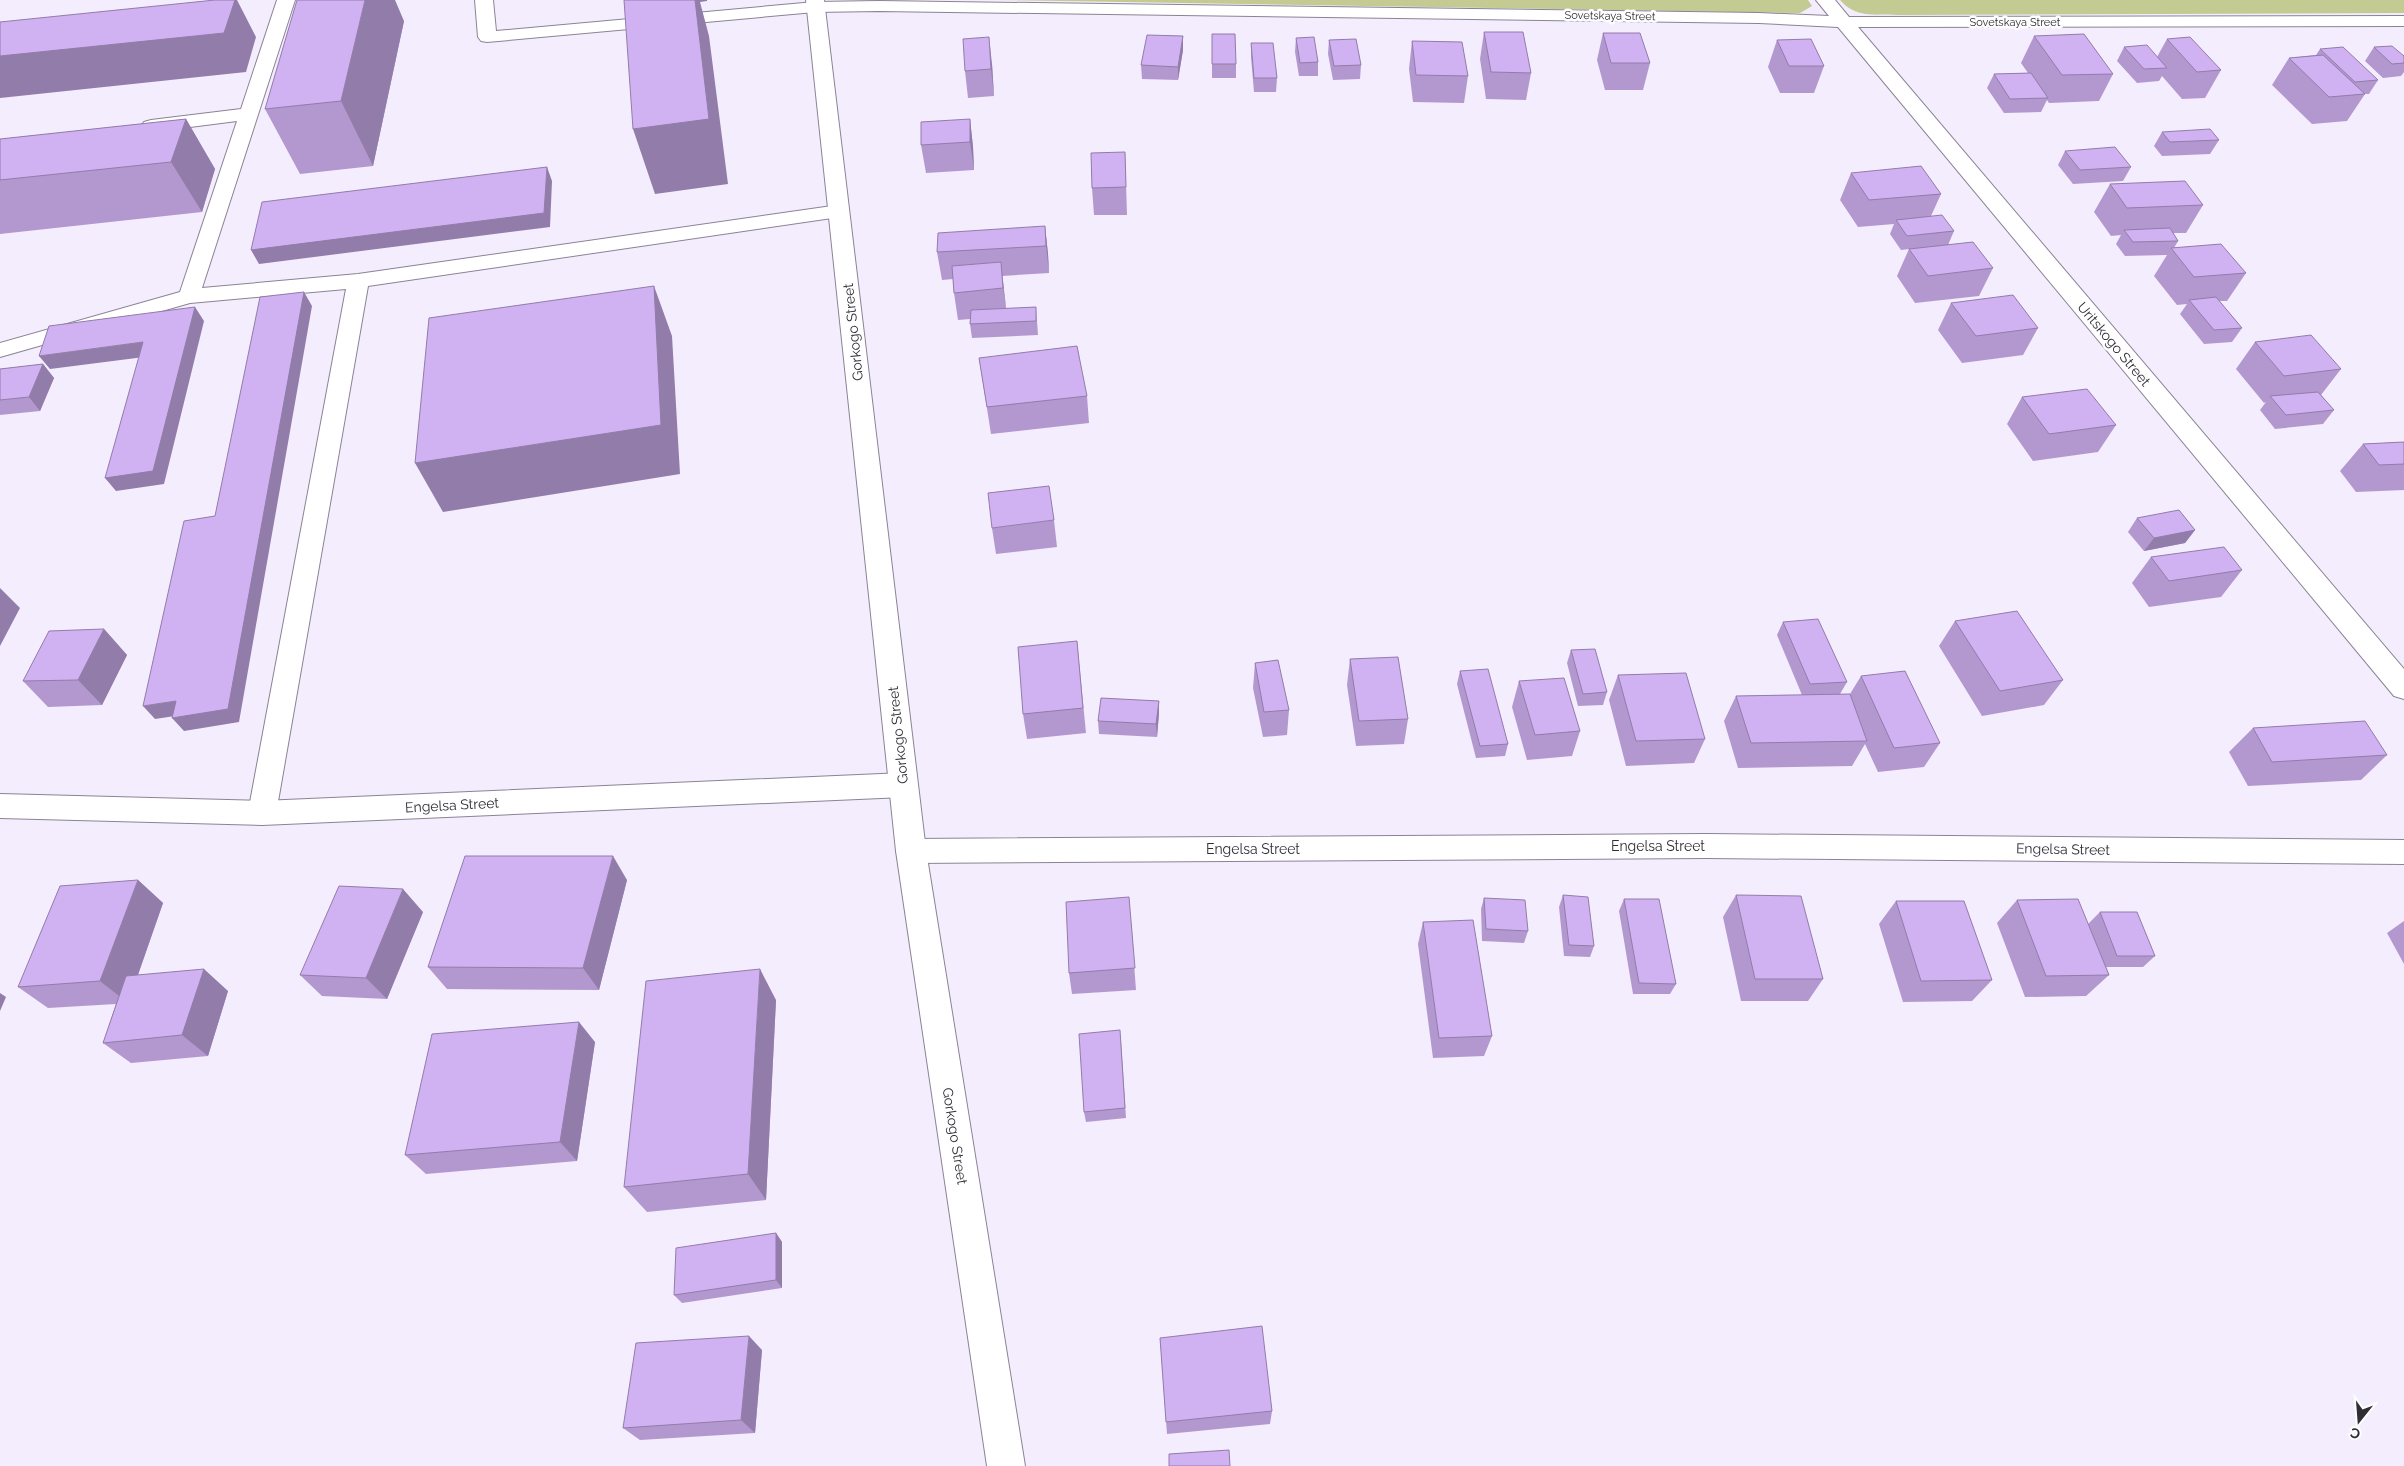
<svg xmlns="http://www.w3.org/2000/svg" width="2404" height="1466" viewBox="0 0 2404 1466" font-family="Raleway,sans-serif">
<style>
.green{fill:#c3ca92}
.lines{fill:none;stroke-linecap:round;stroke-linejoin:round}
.service-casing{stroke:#8b8395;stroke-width:2}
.minor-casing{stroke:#8b8395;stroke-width:2}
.tertiary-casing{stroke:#8b8395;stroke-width:2}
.service{fill:#fff;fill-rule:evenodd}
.minor{fill:#fff;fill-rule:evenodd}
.tertiary{fill:#fff;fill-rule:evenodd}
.wall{fill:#b398d0}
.shaded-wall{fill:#927ca9}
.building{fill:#d0b1f2;stroke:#927ca9}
.labels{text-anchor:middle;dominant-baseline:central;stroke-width:5;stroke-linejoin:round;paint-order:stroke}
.far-street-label{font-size:11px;fill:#302d34;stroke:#fefefe}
.street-label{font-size:14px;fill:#302d34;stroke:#fefefe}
</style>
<rect width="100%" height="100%" fill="#f4edfd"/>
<path class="green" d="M998,0h810l4,6 -12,7z
M1840,0h564v13l-507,2c-22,-1 -42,3 -57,-15z"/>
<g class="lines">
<defs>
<path id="service" d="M277,0h18l-93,288 156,-14 481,-69 7,2 3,4 -3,4 -7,2 -471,69 -92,527 -4,8 -10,4 -10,-4 -4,-8 98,-524 -156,14 -190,54v-14l180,-51 57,-171 -86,11 -7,-2 -3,-4 3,-4 7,-2 90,-11z
M475,0h18l3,31 319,-29 6,1 3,4 -3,4 -6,1 -328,30 -6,-1 -3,-4z"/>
<path id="minor" d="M1816,0h19l14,17 555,-1v10l-546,1 546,642v30l-10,-3 -556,-669 -79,-4 -880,-12 -64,1 -6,-1 -3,-4 3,-4 6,-1 64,-1 880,12 70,3z
M904,773l10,4 4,8 -4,8 -10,4 -642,28 -262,-7v-24l262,7z
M1706,834l698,6v24l-698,-6 -795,5 -10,-3 -5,-9 5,-9 10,-3z"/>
<path id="tertiary" d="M806,0h18l102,851 99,615h-38l-91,-615z"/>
</defs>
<use href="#service" class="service-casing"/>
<use href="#minor" class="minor-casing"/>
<use href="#tertiary" class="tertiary-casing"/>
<use href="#service" class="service"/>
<use href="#minor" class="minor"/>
<use href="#tertiary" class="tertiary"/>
</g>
<path class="wall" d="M404,21l-31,145 -73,8 -35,-65z
M1484,32l47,41 -5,27 -40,-1 -6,-40z
M1603,33l47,30 -7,27h-38l-8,-30z
M1212,34l24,30v14h-24z
M1183,36v14l-5,30 -36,-1 -1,-14z
M2034,36l79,38 -14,27 -50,2 -2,-3 -6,12 -37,1 -17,-25 7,-14 34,-1 -7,-10z
M1296,38l22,24v14h-19l-4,-24z
M2167,39l54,31 -16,28 -23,1 -20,-23 -3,5 -22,2 -20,-22 7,-14 33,10z
M1329,40l32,25 -1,14 -27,1 -5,-26z
M1777,40l47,26 -10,27h-34l-12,-26z
M1412,41l56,35 -4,27 -51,-1 -4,-33z
M1251,43l26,35 -1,14h-22l-3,-35z
M2374,47l30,9v16l-3,4 -18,2 -18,-17z
M2320,49l58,31 -9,14h-4l-18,27 -35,3 -40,-39 17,-27 27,-3z
M992,64l2,32 -26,2 -3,-27z
M186,119l29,50 -13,43 -202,22v-95z
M970,119l3,28 1,23 -48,3 -5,-28z
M2162,132l57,8 -9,14 -48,2 -8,-10z
M2065,151l66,16 -8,14 -50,3 -15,-19z
M1125,152l2,63h-33l-2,-27z
M1851,173l90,21 -10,22 23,15 -6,14 45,23 -14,28 -64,7 -18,-27 12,-27 -8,1 -11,-16 4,-10 -36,3 -18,-27z
M2110,184l93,21 -17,28h-13l5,8 -4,7 72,25 -19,28h-8l23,27 -10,14 -28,2 -24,-30 7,-10 -10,1 -23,-29 13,-21 -42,1 -9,-12 5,-9 -10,1 -17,-24z
M1045,226l3,28 1,19 -47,3 4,33 30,-2 2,28 -66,3 -2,-14v-5l-12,1 -4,-27 -1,-14 -11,1 -5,-28z
M1951,303l87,25 -15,27 -61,8 -24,-33z
M2255,342l86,27 -20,26 13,15 -11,14 -48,5 -15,-19 6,-8 -2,1 -28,-34z
M979,358l108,38 2,27 -98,11z
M43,364l11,14 -14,33 -40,4v-46z
M2022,397l94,28 -18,27 -65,9 -26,-37z
M2404,442v48l-48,2 -16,-21 23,-27z
M2137,518l58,12 -10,13 -41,8 -16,-19z
M1054,520l3,27 -61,7 -4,-26z
M2151,557l91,13 -21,27 -72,10 -17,-24z
M1955,621l108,59 -19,25 -62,11 -43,-70z
M1783,622l64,60 -7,12h10l11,-18 79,67 -16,24 -46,5 -13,-28 -13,22 -114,2 -14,-47 12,-25 66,-1 -25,-60z
M104,629l23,26 -25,50 -54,2 -25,-26z
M1077,641l9,92 -59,6 -4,-25z
M1571,650l36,42 -4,13 -25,1 -11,-43z
M1350,659l58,60 -4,25 -48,2 -9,-61z
M1255,663l34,47 -2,25 -24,2 -10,-49z
M1460,671l48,73 -3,12 -29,2 -19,-74z
M1618,675l87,64 -11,24 -68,3 -17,-66z
M1519,681l61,50 -8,25 -45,4 -15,-53z
M1159,701v12l-2,24 -58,-3 -1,-13z
M2253,728l134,27 -26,25 -113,6 -19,-34z
M138,880l25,23 -25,72 90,16 -20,65 -77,7 -28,-20 13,-39 -68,4 -30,-21z
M627,880l-28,110 -152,-1 -19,-22z
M1563,895l31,51 -4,11 -26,-1 -5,-49z
M1736,895l87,84 -15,22h-67l-18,-84z
M1129,897l7,93 -64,4 -3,-21z
M1484,898l44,33 -4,12 -42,-2 -1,-32z
M1624,899l52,85 -6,10h-37l-14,-83z
M2017,900l80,47 -9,-23 12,-12 55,44 -12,11h-37l3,8 -23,21 -61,1 -28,-74z
M1896,901l96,79 -20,21 -69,1 -24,-78z
M423,912l-36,87 -65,-3 -22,-21z
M2404,921v43l-17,-31z
M1423,922l69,114 -8,20 -51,2 -15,-114z
M776,1000l-10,200 -119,12 -23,-25z
M1121,1041l5,77 -40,4 -2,-10z
M595,1042l-18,119 -151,13 -21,-19z
M776,1233l6,9v46l-100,15 -8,-8z
M1160,1338l112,73 -2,13 -103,10z
M762,1350l-7,83 -115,7 -17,-12z"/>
<path class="shaded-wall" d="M235,0h2l19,37 -10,35 -246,26v-42z
M365,0h30l9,21 -31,145 -32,-65z
M636,0h71v1l-7,1 9,34 19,148 -73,10 -22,-65z
M1183,36v14l-5,30v-13z
M989,37l3,27 2,32 -3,-27z
M186,119l29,50 -13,43 -31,-50z
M970,119l3,28 1,23 -4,-28z
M547,167l5,14 -2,46 -291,37 -8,-14z
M1045,226l3,28 1,19 -3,-27z
M1001,262l3,28 3,26 -4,-28z
M654,286l18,50 8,138 -237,38 -28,-49z
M304,292l8,14 -73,416 -55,9 -12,-13z
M195,307l9,14 -40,163 -48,7 -11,-13z
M143,342l9,14 -102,13 -11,-13z
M43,364l11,14 -14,33 -11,-14z
M2195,530l-10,13 -41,8 10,-13z
M0,588l20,20 -20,38z
M104,629l23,26 -25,50 -24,-25z
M176,701l12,13 -33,5 -12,-13z
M1159,701v12l-2,24 -1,-13z
M613,856l14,24 -28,110 -16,-22z
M138,880l25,23 -35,100 -28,-22z
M403,889l20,23 -36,87 -21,-21z
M204,969l24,22 -20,65 -26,-21z
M760,969l16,31 -10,200 -18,-26z
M0,993l6,4 -6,14z
M579,1022l16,20 -18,119 -17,-19z
M776,1233l6,9v46l-6,-8z
M749,1336l13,14 -7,83 -14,-13z"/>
<path class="building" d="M215,0h20l-11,33 -224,23v-34z
M297,0h68l-24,101 -76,8z
M624,0h71l14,119 -76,10z
M1484,32h39l8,41 -40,-1z
M1603,33h37l10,30h-39z
M1212,34h23l1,30h-24z
M2084,34l29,40 -51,1 -28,-39z
M1147,35l36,1 -5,31 -37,-2z
M989,37l2,32 -26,2 -2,-32z
M1314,37l4,25 -18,1 -4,-25z
M2190,37l31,33 -24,2 -30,-33z
M1356,39l5,26 -27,1 -5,-26z
M1811,39l13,27h-35l-12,-26z
M1412,41l50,1 6,34 -52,-1z
M1251,43h22l4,35h-23z
M2147,45l20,23 -23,1 -20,-22z
M2392,46l12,10v7l-12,1 -18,-17z
M2343,47l35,33 -23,2 -35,-33z
M2323,55l42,39 -36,3 -40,-39z
M2031,73l17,25 -38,1 -16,-25z
M186,119l-15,43 -171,18v-41z
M970,119v23l-49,3v-23z
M2210,129l9,11 -49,2 -8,-10z
M2115,147l16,20 -51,3 -15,-19z
M1125,152l1,35 -34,1 -1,-35z
M1921,166l20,28 -72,6 -18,-27z
M547,167l-3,46 -293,37 11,-48z
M2185,181l18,24 -76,3 -17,-24z
M1942,215l12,16 -47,5 -11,-16z
M1045,226l1,20 -109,6 1,-19z
M2170,228l8,13 -45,1 -9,-12z
M1973,242l20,26 -65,8 -19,-27z
M2221,244l25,29 -52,4 -23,-29z
M1001,262l2,26 -49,5 -2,-27z
M654,286l7,139 -246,38 14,-145z
M304,292l-76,417 -56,9 4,-17 -33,5 41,-185 31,-5 45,-219z
M2013,295l25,33 -62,8 -25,-33z
M2216,297l26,31 -28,2 -25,-30z
M195,307l-42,164 -48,7 38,-136 -104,14 10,-30z
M1036,307v14l-66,3 1,-14z
M2311,335l30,34 -57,7 -29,-34z
M1077,346l10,50 -100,11 -8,-49z
M43,364l-14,33 -29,3v-31z
M2087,389l29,36 -67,9 -27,-37z
M2318,392l16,18 -48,5 -16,-19z
M2404,442v22l-25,1 -16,-21z
M1049,486l5,34 -62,8 -4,-35z
M2179,510l16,20 -41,8 -17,-20z
M2224,547l18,23 -73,11 -18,-24z
M2017,611l46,69 -63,11 -45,-70z
M1818,619l29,63 -37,2 -27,-62z
M104,629l-26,51 -55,1 26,-50z
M1077,641l6,67 -60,6 -5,-67z
M1595,649l12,43 -24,2 -12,-44z
M1398,657l10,62 -49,2 -9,-62z
M1278,660l11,50 -25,2 -9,-49z
M1488,669l20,75 -28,2 -20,-75z
M1905,671l35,72 -46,5 -33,-72z
M1686,673l19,66 -69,2 -18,-66z
M1564,678l16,53 -45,4 -16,-54z
M1850,694l17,47 -116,2 -15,-47z
M1101,698l58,3 -3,23 -58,-3z
M2365,721l22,34 -115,7 -19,-34z
M465,856h148l-30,112 -155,-1z
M138,880l-38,101 -82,6 42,-101z
M339,886l64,3 -37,89 -66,-3z
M1563,895l25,2 6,49 -25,-1z
M1736,895l65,1 22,83h-68z
M1129,897l6,71 -66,5 -3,-71z
M1484,898l41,2 3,31 -42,-2z
M1624,899h35l17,85 -37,-1z
M2078,899l31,76 -63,1 -29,-76z
M1896,901h68l28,79 -71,1z
M2100,912h37l18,44h-38z
M1473,920l19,116 -53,2 -16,-116z
M204,969l-22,66 -79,8 23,-67z
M760,969l-12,205 -124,13 22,-206z
M579,1022l-19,120 -155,13 27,-121z
M1120,1030l5,78 -41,4 -5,-78z
M776,1233v47l-102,15 2,-47z
M1262,1326l10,85 -106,11 -6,-84z
M749,1336l-8,84 -118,8 13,-85z
M1229,1450l1,16h-61v-12z"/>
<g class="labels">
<g class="far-street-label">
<text transform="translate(1610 16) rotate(1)">Sovetskaya Street</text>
<text x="2015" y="22">Sovetskaya Street</text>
</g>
<g class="street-label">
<text transform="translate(853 332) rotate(-96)">Gorkogo Street</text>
<text transform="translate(2114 344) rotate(50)">Uritskogo Street</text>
<text transform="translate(898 735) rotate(-96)">Gorkogo Street</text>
<text transform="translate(452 805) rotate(-3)">Engelsa Street</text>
<text x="1658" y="846">Engelsa Street</text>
<text x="1253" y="849">Engelsa Street</text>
<text transform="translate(2063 849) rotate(1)">Engelsa Street</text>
<text transform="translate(955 1136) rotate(81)">Gorkogo Street</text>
</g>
</g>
<g transform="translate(2359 1421) rotate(197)" stroke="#fefefe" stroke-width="4" paint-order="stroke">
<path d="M0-4L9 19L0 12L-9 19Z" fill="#302d34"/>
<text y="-8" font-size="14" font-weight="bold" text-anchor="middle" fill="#302d34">С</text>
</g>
</svg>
